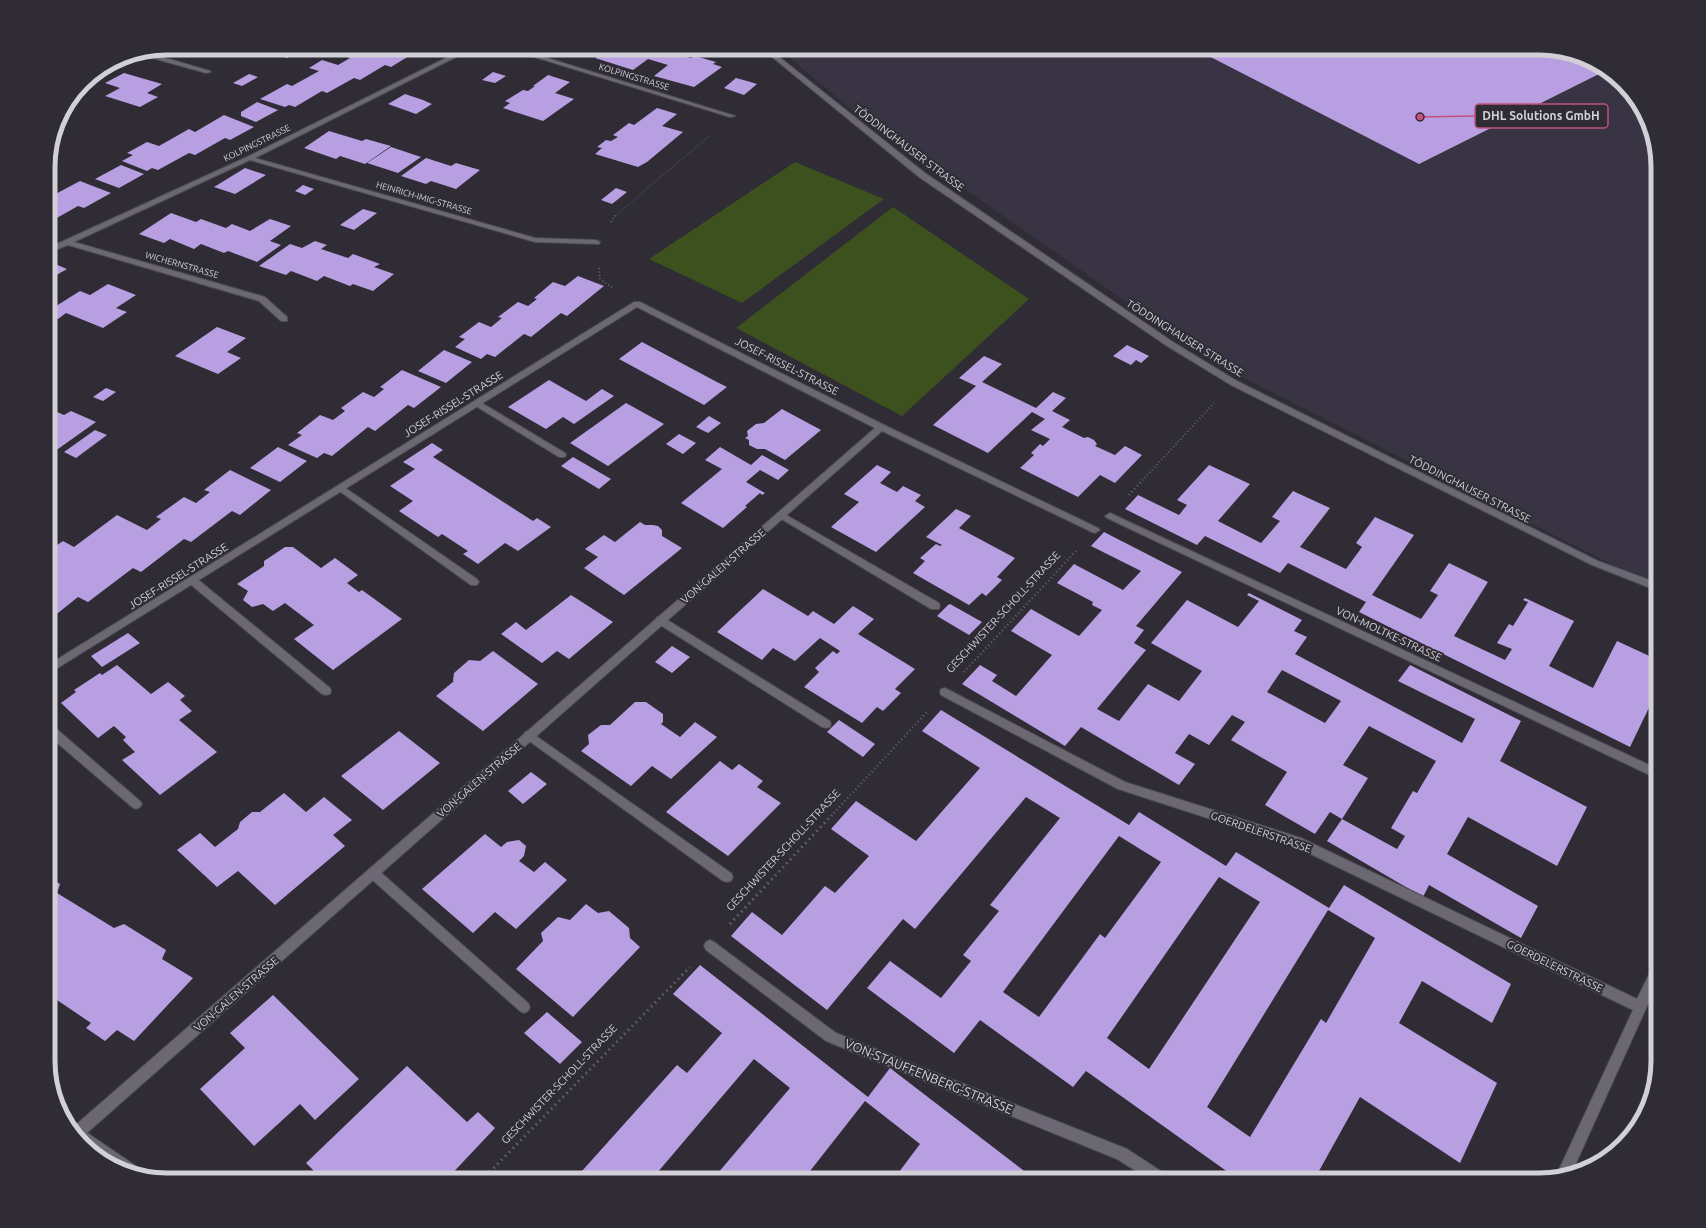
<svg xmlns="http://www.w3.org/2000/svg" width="1706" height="1228" viewBox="0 0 1706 1228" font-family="Ubuntu,sans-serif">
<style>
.built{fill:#393444}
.green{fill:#3d511f}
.building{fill:#b89fe1;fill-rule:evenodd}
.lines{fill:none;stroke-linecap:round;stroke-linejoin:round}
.service-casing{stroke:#4c4951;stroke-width:2}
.minor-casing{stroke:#4c4951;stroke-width:2}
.tertiary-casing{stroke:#4c4951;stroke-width:2}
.path-far3{stroke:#65626b;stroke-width:1.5;stroke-dasharray:0.5 2;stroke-linecap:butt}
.path-far2{stroke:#65626b;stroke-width:2;stroke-dasharray:1 2.5;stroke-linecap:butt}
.path-far1{stroke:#65626b;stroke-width:2.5;stroke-dasharray:1 3;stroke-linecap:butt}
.path{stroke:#65626b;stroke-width:3;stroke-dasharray:1.5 4;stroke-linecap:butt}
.service{fill:#6b6773;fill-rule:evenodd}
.minor{fill:#6b6773;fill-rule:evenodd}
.tertiary{fill:#6b6773;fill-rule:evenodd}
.labels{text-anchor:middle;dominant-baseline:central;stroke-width:4;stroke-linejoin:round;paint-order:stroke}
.far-street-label{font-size:9px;fill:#d2d0d6;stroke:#2f2c36}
.street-label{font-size:11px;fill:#d2d0d6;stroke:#2f2c36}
.near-street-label{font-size:13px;fill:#d2d0d6;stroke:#2f2c36}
.rim{fill:none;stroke:#d2d0d6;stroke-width:5}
.leader{fill:none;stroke:#c74f80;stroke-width:1.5}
.callout-dot{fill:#c74f80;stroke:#2f2c36;stroke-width:1.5}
.callout{fill:#2f2c36;stroke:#c74f80;stroke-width:1.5}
.callout-label{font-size:12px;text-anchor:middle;font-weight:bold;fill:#d2d0d6}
</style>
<rect width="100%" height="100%" fill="#2f2c36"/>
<path class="built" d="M778,48h761l38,6 34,18 35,42 12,53v414l-45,-16 -401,-203 -360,-252z"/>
<path class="green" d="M795,162l89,37 -142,104 -93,-44z
M893,207l136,92 -127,117 -166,-88z"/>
<path class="building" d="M223,48h24l-10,5z
M254,48h30l-16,9 -19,-6z
M291,48h7l-2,1 5,2 -14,7 -9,-3z
M353,48l16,5 9,-5h44l-31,19 -6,-2 -25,15 -6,-2 -27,15 -5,-2 -27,16 -6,-2 -4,2 -25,-8 27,-15 5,2 27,-15 -10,-3 13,-8 16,5 12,-7 -9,-3z
M609,48h47l25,8 10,2 4,-2 21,6 -3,2 9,3 -28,20 -40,-11 14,-11 -20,-6 -15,11 -38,-12z
M1193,48h346l38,6 30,16 -188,94z
M493,72l13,4 -11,7 -13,-3z
M124,73l38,11 -15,9 11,4 -18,10 -35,-11 15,-8 -15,-5z
M249,74l9,3 -16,9 -9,-3z
M548,75l22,7 -15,11 19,6 -31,22 -40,-13 7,-5 -5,-2 18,-11 5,1 7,-5h-2z
M736,78l11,3 10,3 -13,11 -20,-7z
M405,94l18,6 9,4 -16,10 -28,-10z
M257,102l21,8 -22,12 -15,-6v-4z
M657,108l20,6 -15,12 21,6 -36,30 -9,5 -43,-13 7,-6 -5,-1 9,-7 5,1 7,-4 -5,-2 16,-12 5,2z
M224,115l30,12 -24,13 -5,-2 -30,17 -6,-2 -31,17 -6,-2 -5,3 -25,-10 11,-6 -6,-2 20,-11 12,4 30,-17 6,3z
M329,131l33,10 4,-2 25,7 -26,18 -25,-8 -4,3 -32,-11z
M391,147l30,10 -23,16 -31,-10z
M426,158l25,8 5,-3 24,7 -24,19 -25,-8 -5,3 -25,-8z
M121,165l23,9 -25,14 -24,-9z
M245,168l21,7 -31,19 -21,-7z
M80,181l31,12 -27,15 -6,-2 -30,17v-25z
M303,185l11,4 -9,6 -10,-4z
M616,188l11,4 -15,12 -11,-4z
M363,209l14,4 -23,17 -14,-5z
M171,213l25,9 5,-3 25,9 6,-4 18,7 20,-12 21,7 -21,15 11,4 -24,17 -29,-11 -4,2 -23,-9 -7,5 -24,-10 -6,4 -25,-9z
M315,241l12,4 -6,4 27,9 5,-4 27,10 -6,3 20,7 -21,17 -20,-7 -3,2 -26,-10 -7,5 -26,-10 -5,4 -27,-9 31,-22 12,4z
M48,261l19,8 -19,11z
M578,276l26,10 -37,30 -6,-3 -30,24 -7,-3 -29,23 -8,-3 -6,5 -26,-12 10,-8 -6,-2 20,-15 12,5 11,-9 -4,-1 20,-15 10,4 9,-7 -3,-1 19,-16 12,4z
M108,284l28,11 -20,13 11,4 -24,16 -37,-15 -8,6 -10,-4v-4l32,-20 10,4z
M217,327l29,11 -19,14 14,6 -23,16 -43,-18z
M642,342l73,39 12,6 -23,18 -85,-46z
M1127,345l22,11 -8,7 -5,-3 -5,5 -18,-9z
M444,350l28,12 -26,21 -28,-12z
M984,356l18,8 -20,18 54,26 17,-16 13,6 -14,13 18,9 -8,7 22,11 4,-1 6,3 3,4 -2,2 20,9 10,-9 17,9 -27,28 -15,-8 -22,22 -58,-29 14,-13 -3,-2 9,-9 3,2 7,-7 -19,-9 14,-11 -13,-7 -44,41 -55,-28 43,-39 -17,-8z
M402,370l39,17 -27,21 -6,-3 -33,26 -7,-4 -36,29 -8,-3 -7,5 -29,-13 14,-10 -5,-2 23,-18 13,5 12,-9 -4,-3 22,-16 11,5 10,-8 -4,-2z
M549,380l37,21 16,-12 12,7 -40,28 -11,-7 -17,12 -38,-22z
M48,388l8,4 -8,6z
M106,388l10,4 -13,9 -10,-4z
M626,403l38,21 -56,42 -38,-23z
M48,408l16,7 7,-4 25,11 -38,27 -10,-4z
M782,409l39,21 -36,30 -20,-11h-8l-8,-4v-5l-4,-2 3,-2 -1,-5 9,-7 8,-1z
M709,416l12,7 -13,10 -12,-6z
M95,430l12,5 -31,23 -12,-6z
M679,434l17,9 -13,11 -17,-10z
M432,443l11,7 -10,7 100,64 4,-3 14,9 -33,24 -13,-8 -27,21 -15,-10 5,-3 -26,-17 -4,3 -39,-26 14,-10 -23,-15 25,-17 -12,-7z
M278,447l29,14 -27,21 -30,-14z
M720,447l31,18 11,-10 27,15 -11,10 -18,-10 -14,12 19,11 -3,2 -2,-2 -15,13 2,1 -24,21 -42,-25 41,-34 -17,-9z
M573,457l38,22 -12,10 -38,-23z
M877,465l14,7 -11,11 17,9 6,-6 18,9 -6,6 10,6 -49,45 -45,-25 28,-25 -15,-8z
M1209,465l41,19 -32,37 43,22 19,-22 -8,-4 21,-26 37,17 -30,39 46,22 16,-22 -6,-4 19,-26 39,18 -42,60 49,24 17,-24 -8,-4 19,-28 39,19 -34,54 51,24 7,-11 -15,-6 12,-19 4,2 15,-24 -5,-2 2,-2 49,23 -25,45 44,22 24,-47 41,19v29l-28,58 -271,-135 7,-10 -78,-39 -8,10 -75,-37 -8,9 -72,-36 13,-14 41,20 8,-10 -10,-5z
M230,470l41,20 -31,25 -8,-4 -41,31 -7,-3 -43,33 -8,-4 -45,34 -10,-5 -30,24v-44l3,-2 -3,-2v-22l15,-10 11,6 43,-32 30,15 14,-11 -5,-2 28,-20 12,6 14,-11 -6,-2z
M956,509l15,7 -12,12 56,30 -18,19 5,3 -16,16 -4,-3 -13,12 -56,-32 12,-12 -5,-3 16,-14 4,2 2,-1 -16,-8z
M640,522l5,3h8l5,1 4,4v6l20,12 -58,47 -40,-27 14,-11 -13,-8 19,-14 11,7z
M1104,532l78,40 -46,54 8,4 -10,13 12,7 -49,59 22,12 29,-37 31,17 23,-30 -51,-28 36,-43 51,27 21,-26 -12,-6 2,-2 53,27 -8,11 13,6 -12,17 167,89 13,-24 -77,-38 12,-16 111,56 -21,40 87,46 -30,59 -89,-49 -21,37 91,52 -17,32 -92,-53 -6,12 -96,-56 15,-22 55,30 8,-13 -14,-8 22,-37 4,2 19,-32 -67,-35 -26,39 25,13 -26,41 -12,-7 -15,22 -50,-29 22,-33 -56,-32 14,-18 -13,-7 -23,30 -20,-11 -14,19 20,11 -16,21 -98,-58 -16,19 -103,-62 18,-19 17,10 -5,6 24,15 36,-41 -41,-24 20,-22 48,27 23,-26 -10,-5 1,-3 -36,-19 17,-19 49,26 18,-19 -50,-25zM1282,670l59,31 -16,22 -58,-31z
M285,547h8l28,21 14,-10 23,17 -11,8 12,9 3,-2 40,29 -69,51 -39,-31 20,-14 -29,-22 -12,8 -10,-7 -11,3 -9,-7 5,-9 -11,-7 27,-18v-5z
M763,589l45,27 5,-5 21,13 19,-18 21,13 -16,15 57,35 -20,20 6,4 -18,18 -6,-4 -15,16 -58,-36 15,-15 -4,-4 18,-17 4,3 3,-3 -20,-13 -25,23 -22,-13 -11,12 -45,-28z
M571,595l42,27 -44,37 -12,-8 -15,12 -41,-29 15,-12 10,8z
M950,604l32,18 -13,13 -32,-19 11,-11z
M128,633l12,10 -38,24 -11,-11z
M672,646l18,11 -18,16 -17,-11z
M493,651l45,33 -55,47 -47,-35 18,-15h-1l1,-8 15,-13 11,1z
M117,665l34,29 17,-12 17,14 -5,4 12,11 -13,9 38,32 -57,43 -38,-35 13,-8 -12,-12 3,-3 -12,-11 -16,12 -37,-35 15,-11 -2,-2 26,-17 2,2z
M635,702h11l17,12v8l-2,2 19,13 15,-15 22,15 -46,42 -19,-13 -21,20 -50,-35 8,-7 -1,-9 13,-10h9z
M941,710l188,115 10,-13 87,54 10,-14 93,56 15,-23 167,99 -19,39 -70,-42 -23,42 98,60 -37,80 -100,-66 -46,83h-75l-153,-109 -13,16 -93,-67 -26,33 -87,-65 23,-27 51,37 30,-37 -8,-6 36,-44 -9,-6 70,-87 -34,-21 -111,132 -12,-10 -76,91 -96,-74 21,-24 30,23 43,-49 10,7 34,-37 -38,-27 25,-28 60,40 64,-73 -58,-37zM1119,836l42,26 -56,76 -5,-4 -61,83 -36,-25zM1219,877l41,25 -111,167 -42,-31zM1328,910l47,28 -49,85 -5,-4 -71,118 -43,-30z
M839,720l36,24 -12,13 -36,-25z
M399,731l41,32 -57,47 -42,-34z
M720,761l12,9 7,-6 24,17 -6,6 24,16 -53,53 -62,-44z
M531,772l16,12 -24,20 -15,-13z
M284,793l22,19 18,-15 28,23 -19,15 12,11 -70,59 -37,-34 -21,16 -40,-37 23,-17 15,14 23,-18 2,-7 12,-10h8z
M485,834l16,13 6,-5 12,-2 7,6 -2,10 -5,5 15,11 11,-10 22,18 -51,49 -21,-17 -22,21 -51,-44z
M48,877l12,7 -3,9 57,35 10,-4 42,26 -4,9 31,19 -59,63 -17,-11 -12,11 -19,-13 5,-5 -37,-25 -6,5z
M586,904l12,9 11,-2 20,17 1,10 10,9 -67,70 -57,-48 27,-28 -2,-8 17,-16 12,3z
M700,965l168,132 22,-29 146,112h-70l-8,-6 -5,6h-60l27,-36 -55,-43 -62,79h-91l78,-92 -36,-29 -103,121h-60l-9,-9 95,-106 10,8 35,-40 -49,-39z
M273,995l86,84 -44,41 -15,-16 -46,42 -54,-57 45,-41 -15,-15z
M547,1012l35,30 -22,22 -36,-31z
M407,1066l60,56 11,-10 17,16 -49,52h-28l-3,-3 -3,3h-89l-17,-17z"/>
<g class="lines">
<defs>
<path id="service" d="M477,400l88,53 1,2 -1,2h-6l-85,-52 -1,-2z
M341,485l136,94 2,3 -2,3h-6l-133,-95 -2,-2 2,-2z
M781,512l158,91 1,3 -1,3h-8l-153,-92 -2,-2z
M193,577l3,1 134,110 1,3 -1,3 -4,1 -4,-1 -132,-110 -2,-3 2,-3z
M661,616l169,105 1,3 -1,3 -4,1 -4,-1 -165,-104 -1,-3 1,-3z
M48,724l4,1 88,76 2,3 -2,3 -4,2 -4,-2 -84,-72z
M529,731l202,142 2,4 -2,4 -4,1 -4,-1 -198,-143 -1,-3 1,-3z
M373,868l4,1 151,134 2,4 -2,4 -4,2 -4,-2 -151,-134 -2,-4 2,-4z"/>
<path id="minor" d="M466,48h8l-219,110 280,80 61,2 4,2 -1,2 -64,-2 -285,-82 -176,82 191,55 22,20v4h-6l-22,-20 -191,-56 -20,8v-5l199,-91z
M505,48h10l220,68 -5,1z
M761,48h7l157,125 248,169 64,39 361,180 60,22v8l-66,-26 -361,-180 -64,-39 -248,-169z
M145,52l65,19 1,1 -5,1 -68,-19z
M634,302h6l244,123 214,103 2,2 -5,3 -3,-1 -210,-101 -802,708 -9,-10 804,-701 -238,-121 -589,367v-9z
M1110,513l548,256v10l-551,-261 -2,-2z
M945,688l180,94 176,56 336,161 17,-35 4,-2v20l-86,190 -14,4 -1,-2 76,-164 -339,-164 -176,-57 -177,-94 -1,-3 1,-3z
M710,940l4,2 122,91 291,116 40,26 2,5h-19l-33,-21 -291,-118 -120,-91 -2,-4 2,-4z"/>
<path id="tertiary" d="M71,1122l71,48 1,6c-35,-6 -53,-26 -76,-52z"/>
</defs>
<use href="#service" class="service-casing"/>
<use href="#minor" class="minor-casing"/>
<use href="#tertiary" class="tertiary-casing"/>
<path class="path-far3" d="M615,216l94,-80"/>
<path class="path-far2" d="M611,222l5,-7
M599,268l1,11 12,8
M1140,483l74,-80"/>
<path class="path-far1" d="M1129,495l12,-13
M964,672l112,-121
M831,816l96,-104"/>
<path class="path" d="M730,924l102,-109
M482,1180l208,-213"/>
<use href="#service" class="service"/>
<use href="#minor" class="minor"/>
<use href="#tertiary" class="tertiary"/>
</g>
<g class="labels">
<g class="far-street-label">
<text transform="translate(634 77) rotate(17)">KOLPINGSTRASSE</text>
<text transform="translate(257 143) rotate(-26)">KOLPINGSTRASSE</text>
<text transform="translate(424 198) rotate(16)">HEINRICH-IMIG-STRASSE</text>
<text transform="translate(182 265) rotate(16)">WICHERNSTRASSE</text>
</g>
<g class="street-label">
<text transform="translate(909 148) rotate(37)">TÖDDINGHAUSER STRASSE</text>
<text transform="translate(1185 338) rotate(32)">TÖDDINGHAUSER STRASSE</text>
<text transform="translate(787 366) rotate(27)">JOSEF-RISSEL-STRASSE</text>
<text transform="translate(453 404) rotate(-32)">JOSEF-RISSEL-STRASSE</text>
<text transform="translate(1470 489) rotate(27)">TÖDDINGHAUSER STRASSE</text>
<text transform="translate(723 566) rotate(-41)">VON-GALEN-STRASSE</text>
<text transform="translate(178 576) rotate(-32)">JOSEF-RISSEL-STRASSE</text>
<text transform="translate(1003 612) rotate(-47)">GESCHWISTER-SCHOLL-STRASSE</text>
<text transform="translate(1389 634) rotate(25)">VON-MOLTKE-STRASSE</text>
<text transform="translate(479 780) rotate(-41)">VON-GALEN-STRASSE</text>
<text transform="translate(1261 832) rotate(19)">GOERDELERSTRASSE</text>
<text transform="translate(783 850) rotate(-47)">GESCHWISTER-SCHOLL-STRASSE</text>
<text transform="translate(1555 966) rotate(26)">GOERDELERSTRASSE</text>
<text transform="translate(236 994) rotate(-41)">VON-GALEN-STRASSE</text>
<text transform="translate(559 1084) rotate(-46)">GESCHWISTER-SCHOLL-STRASSE</text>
</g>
<g class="near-street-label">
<text transform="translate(929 1076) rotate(22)">VON-STAUFFENBERG-STRASSE</text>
</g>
</g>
<path d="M0 0H1706V1228H0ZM167 55H1539A112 112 0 0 1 1651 167V1061A112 112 0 0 1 1539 1173H167A112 112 0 0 1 55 1061V167A112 112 0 0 1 167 55Z" fill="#2f2c36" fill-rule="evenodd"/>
<path class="rim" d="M167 55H1539A112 112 0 0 1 1651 167V1061A112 112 0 0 1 1539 1173H167A112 112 0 0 1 55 1061V167A112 112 0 0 1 167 55Z"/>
<path class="leader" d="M1420 117L1475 116"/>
<circle class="callout-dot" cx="1420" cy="117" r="4"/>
<rect class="callout" x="1475" y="104" width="133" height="24" rx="4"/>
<g class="callout-label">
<text x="1541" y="120">DHL Solutions GmbH</text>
</g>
</svg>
